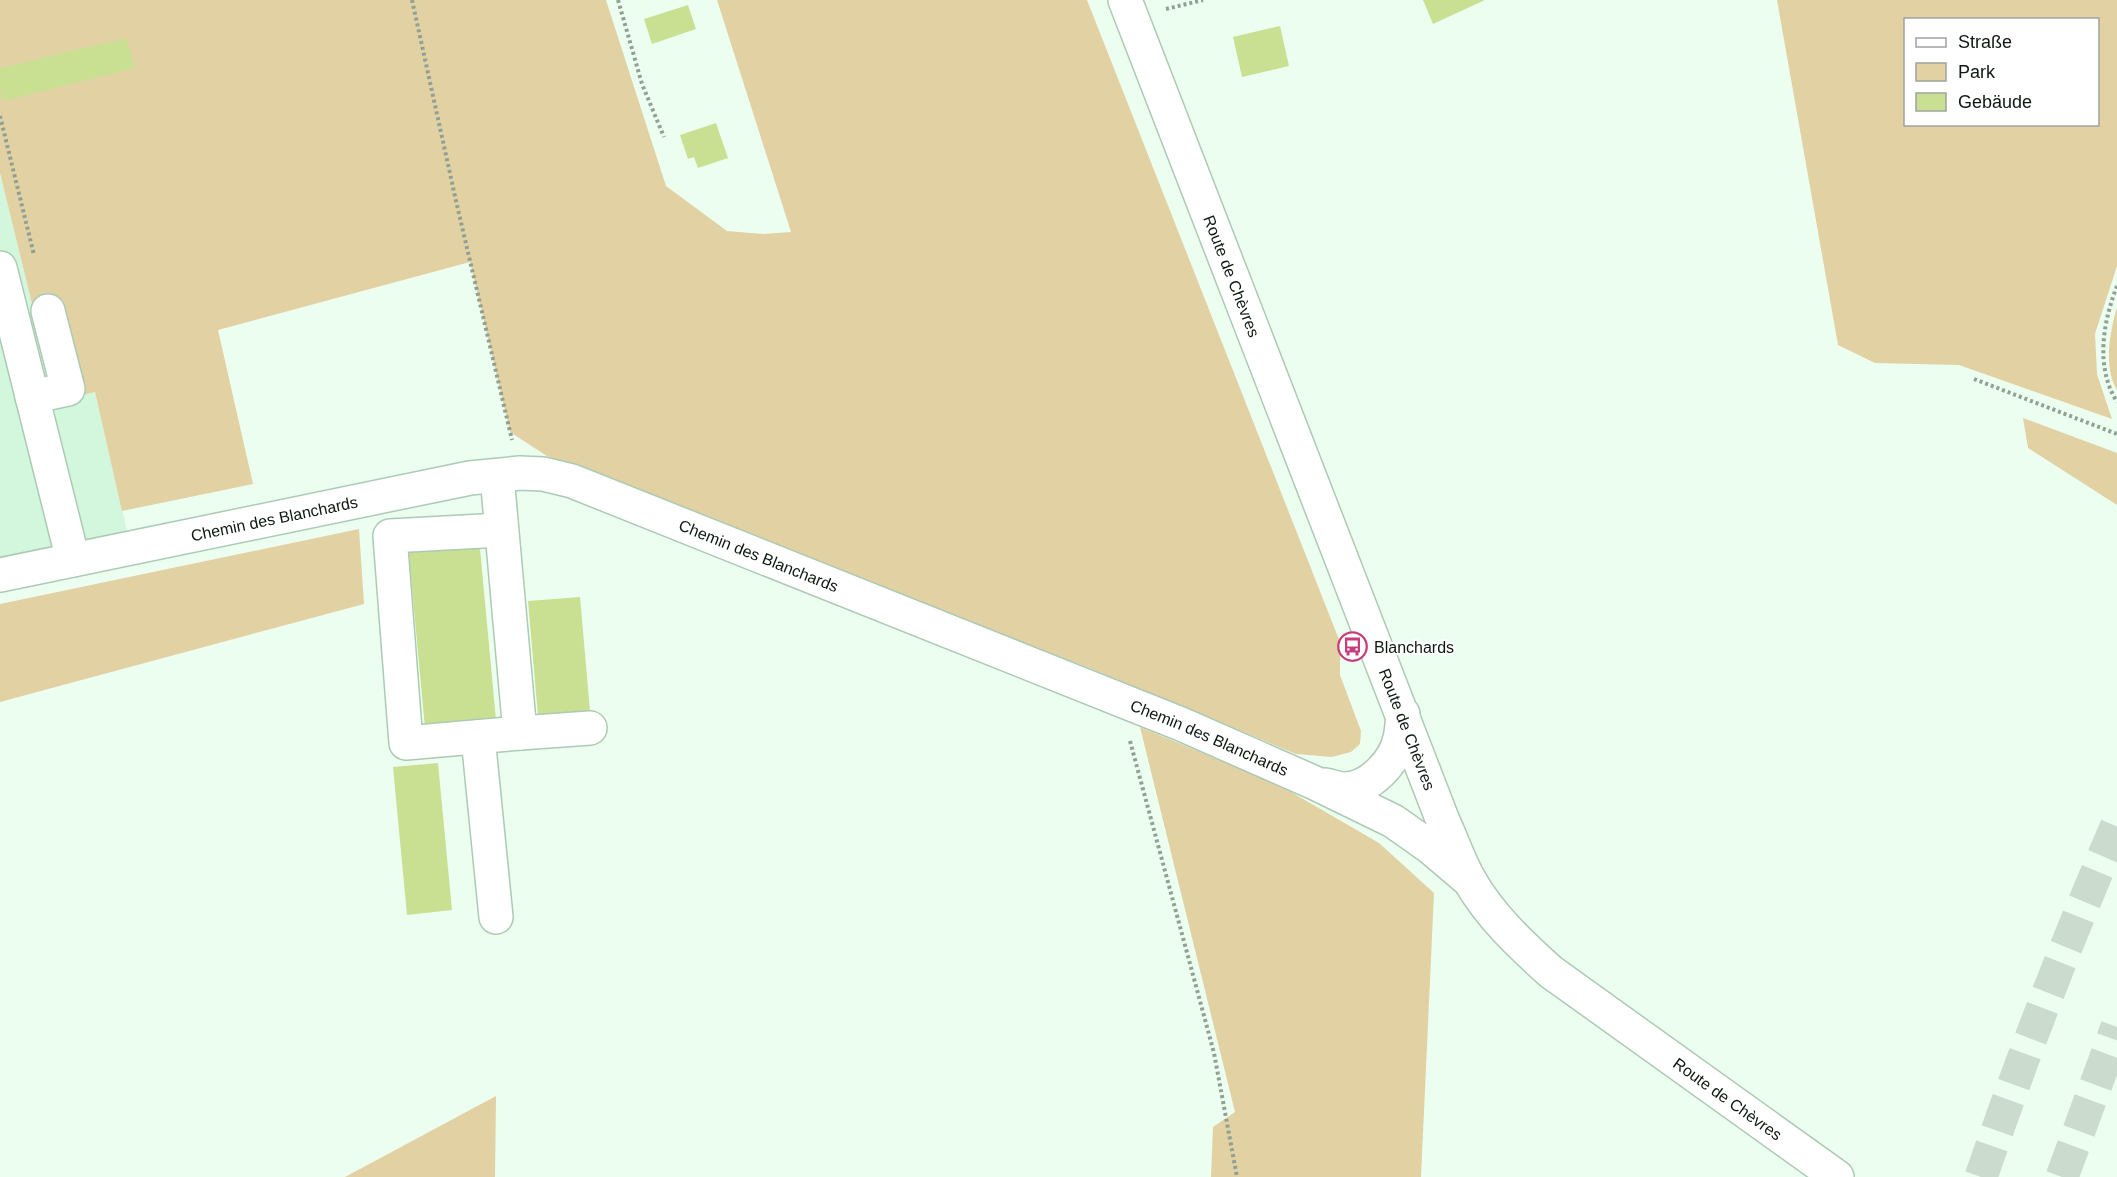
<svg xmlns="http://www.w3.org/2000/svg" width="2117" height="1177" viewBox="0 0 2117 1177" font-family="Helvetica,sans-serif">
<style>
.built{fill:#d2f7dc}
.green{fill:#e2d1a3;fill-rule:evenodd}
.building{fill:#c9e092}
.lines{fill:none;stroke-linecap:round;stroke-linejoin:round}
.highway-tunnel{stroke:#cbdcce;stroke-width:33;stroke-dasharray:33 16;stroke-linecap:butt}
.minor-casing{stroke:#accab4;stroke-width:36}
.path{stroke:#91a095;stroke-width:4;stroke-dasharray:3 3;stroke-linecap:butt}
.minor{stroke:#fff;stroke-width:33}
.labels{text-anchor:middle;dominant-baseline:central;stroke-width:4.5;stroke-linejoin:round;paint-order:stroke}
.street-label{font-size:16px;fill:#0d1810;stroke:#fff}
.poi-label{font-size:16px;fill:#0d1810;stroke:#fff;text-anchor:start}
</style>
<rect width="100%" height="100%" fill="#ecfef0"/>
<path class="built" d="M0,173l56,229 39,-10 36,156 -131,27z"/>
<path class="green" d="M0,0h606l60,186 61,45 36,3 28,-2 -74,-232h370l253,642v33l21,56 -1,13 -9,8 -19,5 -36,-3 -199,-83 -544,-211 -43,-28 -40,-170 -252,68 35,154 -131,27 -27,-119 -39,10 -56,-229z
M1777,0h340v266l-22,68 2,40 15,45 -153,-54 -84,-2 -37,-18zM1906,20h192v104h-192z
M2117,307v83c-14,-24 -7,-58 0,-83z
M2023,418l94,35v52l-89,-57z
M359,529l5,75 -364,98v-98z
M1140,727l139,58 100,58 55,50 -13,284h-210l2,-50 22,-15z
M496,1096l-1,81h-150z"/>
<path class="building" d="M1423,0h62l-52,24z
M688,5l8,24 -44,15 -8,-25z
M1280,26l9,40 -47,11 -9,-40z
M126,38l9,30 -132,33 -3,-12v-21z
M716,123l12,35 -30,10 -4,-11 -6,2 -8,-24z
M479,538l17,182 -71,8 -17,-183z
M580,597l10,114 -52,5 -10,-115z
M438,763l14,147 -45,5 -14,-148z"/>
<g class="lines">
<path class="highway-tunnel" d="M1981,1177c41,-119 86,-237 136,-352
M2062,1177l55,-150"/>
<defs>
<g id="minor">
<path id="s1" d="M1125,0l318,821c9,19 16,41 27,60 20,35 51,64 81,91l286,205"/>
<path d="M0,268l73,292"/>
<path d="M32,397l36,-8 -20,-78"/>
<path d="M497,476l23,257 70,-5"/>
<path d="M501,530l-111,6 16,207 114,-10"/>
<path id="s2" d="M0,575l470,-97 50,-5 23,1 29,7 609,243 134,59 78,38 37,26 40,34"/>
<path d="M478,737l18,180"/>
<path d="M1325,785c6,1 13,4 19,4 26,0 51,-27 56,-51 2,-8 2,-16 3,-24"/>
</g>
</defs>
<use href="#minor" class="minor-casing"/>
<path class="path" d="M412,0l44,201 56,239
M618,0l24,84 22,53
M1166,9l37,-9
M0,116l34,139
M2117,286c-14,36 -22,81 0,116
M1974,379l143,55
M1130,741l84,312 23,124"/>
<use href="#minor" class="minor"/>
</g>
<defs>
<symbol id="bus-ring" viewBox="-11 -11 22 22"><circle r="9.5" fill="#fff" stroke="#c63e7b" stroke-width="1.5"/><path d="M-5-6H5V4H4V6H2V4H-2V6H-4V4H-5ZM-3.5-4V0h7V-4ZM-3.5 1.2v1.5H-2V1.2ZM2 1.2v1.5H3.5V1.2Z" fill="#c63e7b"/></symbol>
</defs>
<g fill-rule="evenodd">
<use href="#bus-ring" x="1336" y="630" width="33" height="33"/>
</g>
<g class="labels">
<g class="street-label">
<text stroke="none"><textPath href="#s1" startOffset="296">Route de Chèvres</textPath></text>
<text stroke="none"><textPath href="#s2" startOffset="280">Chemin des Blanchards</textPath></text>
<text stroke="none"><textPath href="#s2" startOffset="784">Chemin des Blanchards</textPath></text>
<text stroke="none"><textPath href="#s1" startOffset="782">Route de Chèvres</textPath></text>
<text stroke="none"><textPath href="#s2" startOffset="1270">Chemin des Blanchards</textPath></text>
<text stroke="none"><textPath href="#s1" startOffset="1286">Route de Chèvres</textPath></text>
</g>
<g class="poi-label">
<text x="1374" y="647">Blanchards</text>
</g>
</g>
<rect x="1904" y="18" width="195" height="108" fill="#ffffff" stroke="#9ea39f" stroke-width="1.5"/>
<rect x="1916" y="38" width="30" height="9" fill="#ffffff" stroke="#9ea39f" stroke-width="1.5"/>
<text x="1958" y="48" font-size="18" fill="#0d1810">Straße</text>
<rect x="1916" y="63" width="30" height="18" fill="#e2d1a3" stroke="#9ea39f" stroke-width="1.5"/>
<text x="1958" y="78" font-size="18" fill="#0d1810">Park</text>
<rect x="1916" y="93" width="30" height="18" fill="#c9e092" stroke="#9ea39f" stroke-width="1.5"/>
<text x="1958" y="108" font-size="18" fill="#0d1810">Gebäude</text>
</svg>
